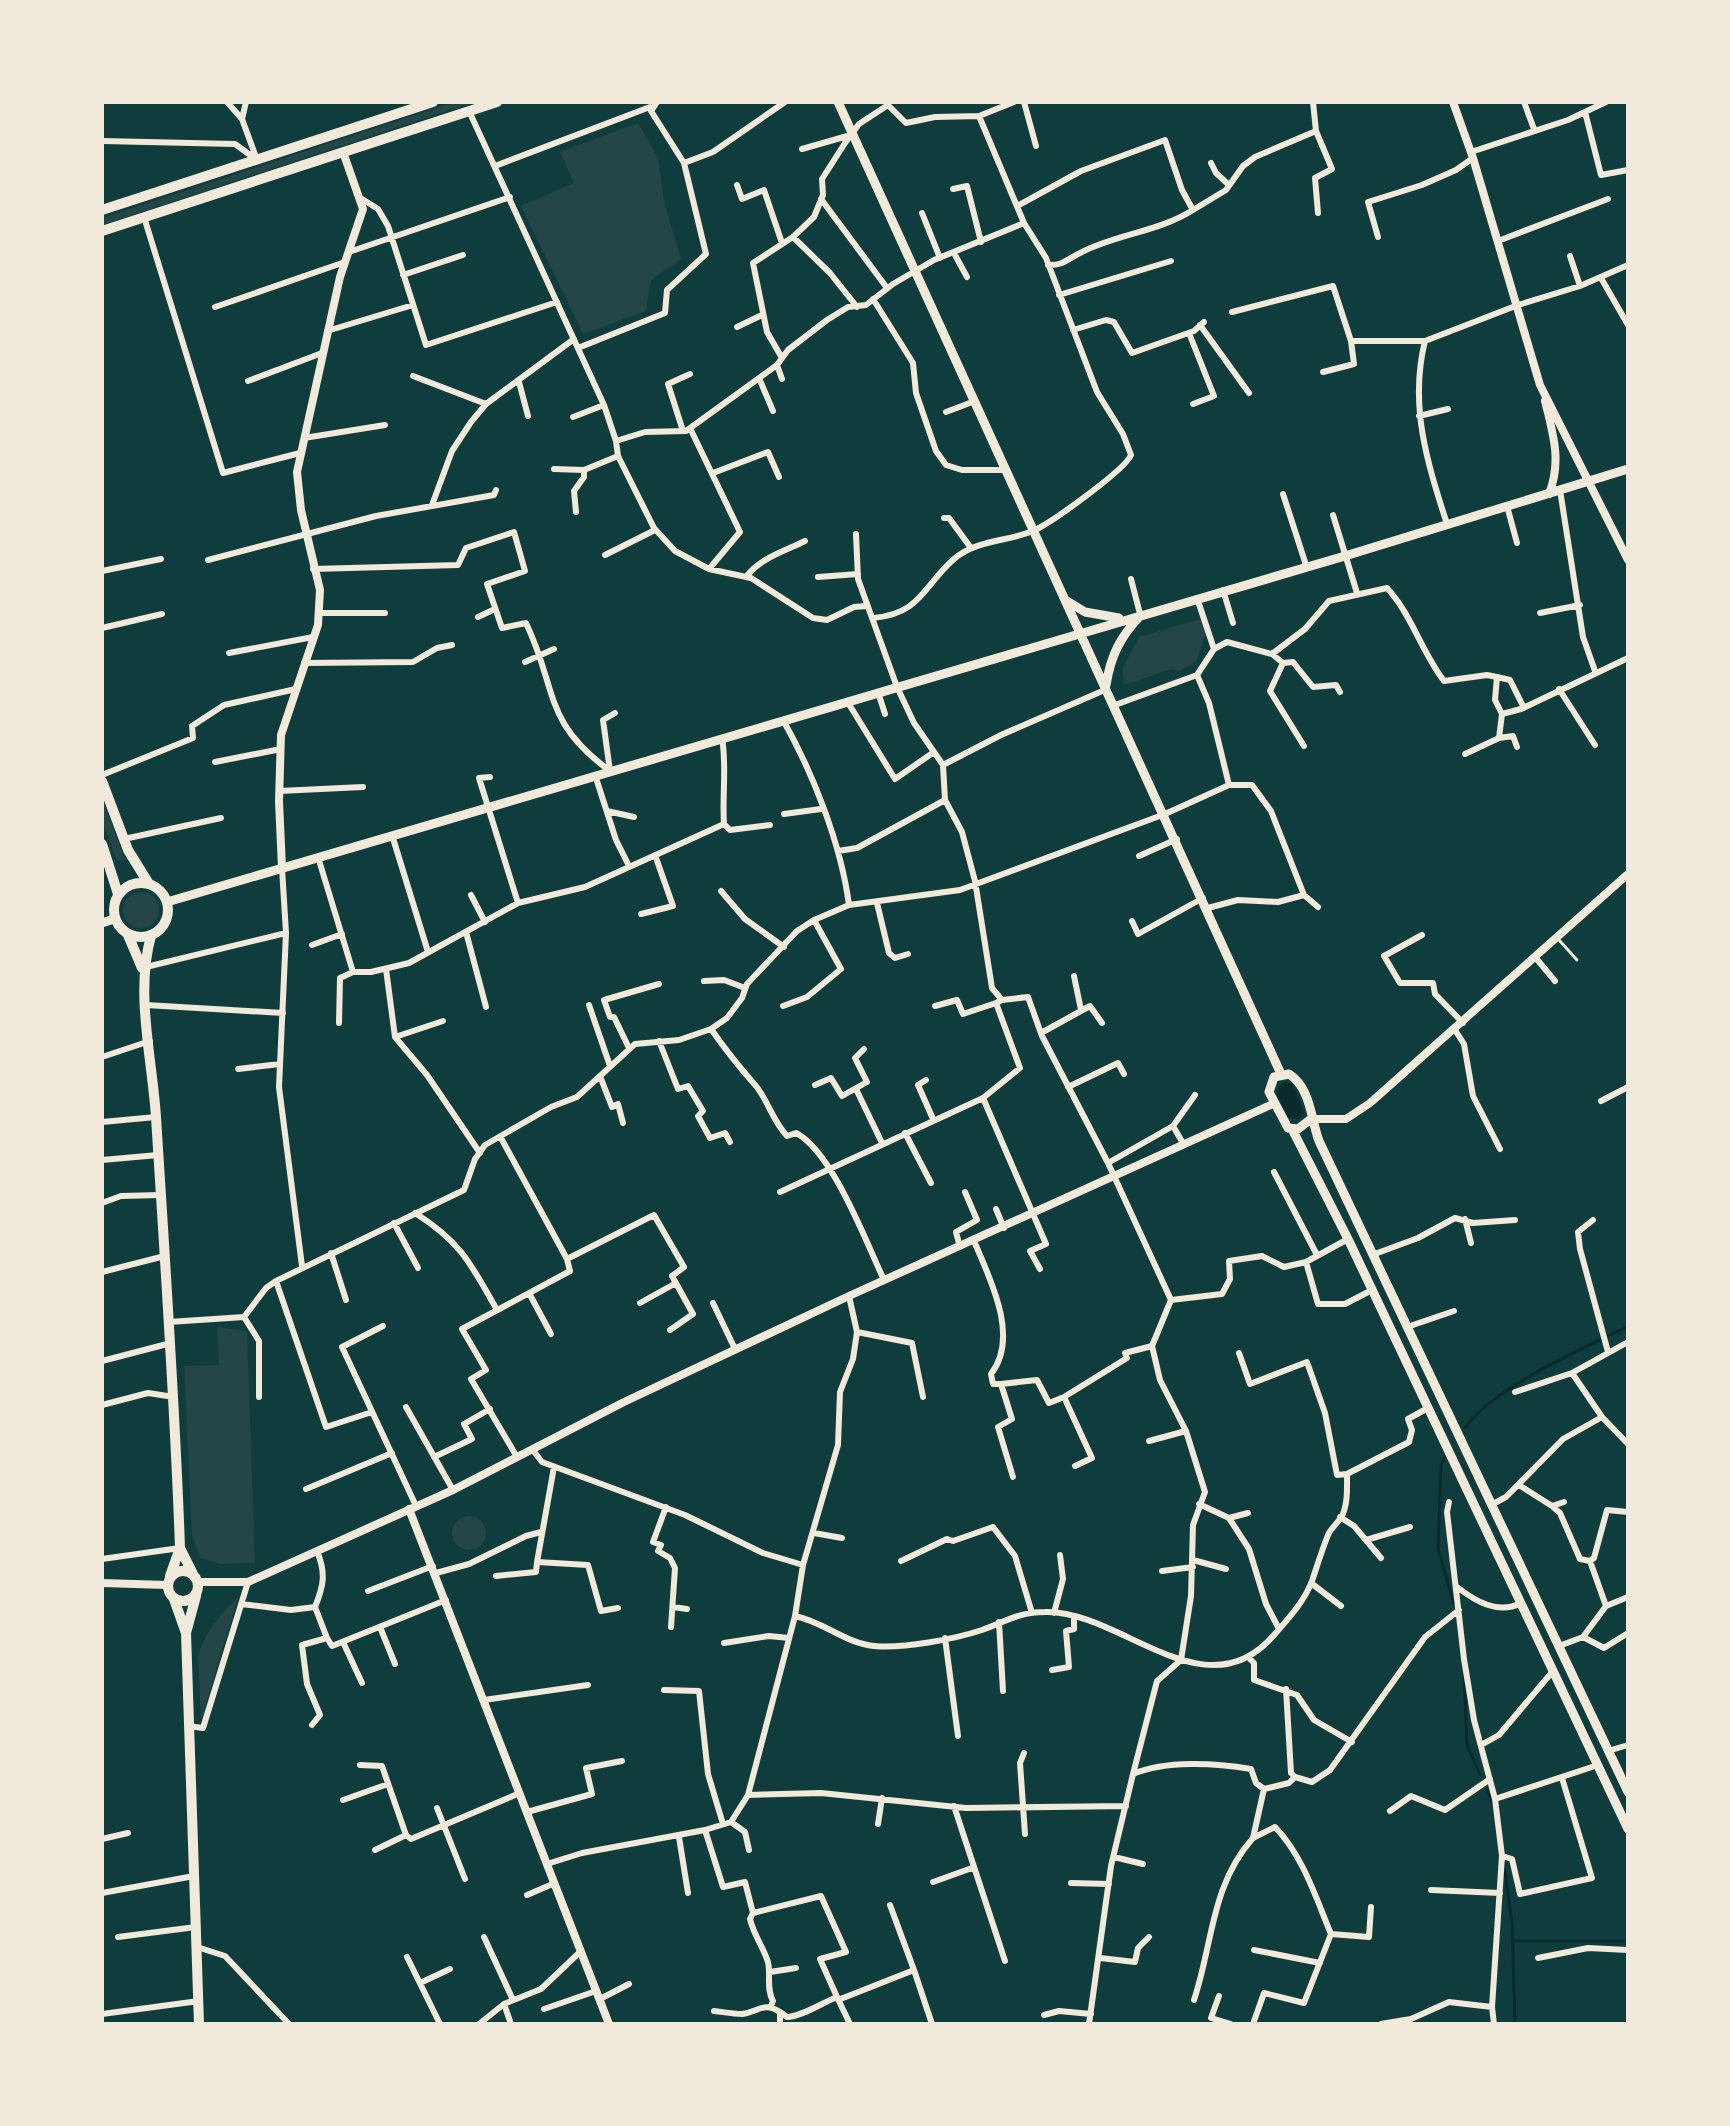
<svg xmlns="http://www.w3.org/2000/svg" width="1730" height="2126" viewBox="0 0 1730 2126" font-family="'Space Grotesk',sans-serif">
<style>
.green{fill:#244646}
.water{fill:#0a2a2b}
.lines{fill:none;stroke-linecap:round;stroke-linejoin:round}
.stream{stroke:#0a2a2b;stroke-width:3}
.service{stroke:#f1e9da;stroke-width:3}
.minor{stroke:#f1e9da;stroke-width:6}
.tertiary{stroke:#f1e9da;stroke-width:8}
.secondary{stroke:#f1e9da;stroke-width:9}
.primary{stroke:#f1e9da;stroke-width:10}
</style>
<rect width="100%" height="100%" fill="#0f3d3e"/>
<path class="green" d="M455,102h19l-372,123v-7z
M638,123l20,35 6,44 17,57 -30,21 -5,31 -63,23 -62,-128 53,-23 -14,-31z
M1201,619l6,12 -11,30 -16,10 -9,-2 -47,16 -1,-18 16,-30z
M102,797l23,63 -8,1 -15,-41z
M123 910a18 18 0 1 1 36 0a18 18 0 1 1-36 0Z
M217,1327l30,4 8,232 -35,1 -20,-6 -8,-23 -8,-169 35,-1z
M452 1533a17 17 0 1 1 34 0a17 17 0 1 1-34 0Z
M238,1597l-37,123 -3,-64c7,-25 22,-40 40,-59z"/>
<path class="water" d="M1285,1082l7,2 12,28 -5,7 -10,-1 -12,-22 1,-9z"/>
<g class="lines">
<path class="stream" d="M1465,1428c28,-41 117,-79 163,-102
M1445,1458l-4,6 -3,85 16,55
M1464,1674l3,71 13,30
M1487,1790l6,15
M1504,1865l8,58 3,101
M1513,1941h115"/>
<path class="service" d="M1559,940l18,20"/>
<path class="minor" d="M227,102l15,17 15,41
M657,102l-6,9 33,52
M1024,102l12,44
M1524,102l10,27
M469,111l135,294 12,36
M1585,112l16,63 27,-5
M979,116l35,-14
M242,119l4,-17
M1316,131l16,38 -17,9 3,35
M102,141l133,3 22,16
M802,149l49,-14
M1471,152l97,-32 38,-18
M1211,163l5,10 13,12
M495,166l155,-59
M737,185l5,14 22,-9 18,53
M953,189l14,-3 14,56
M362,199l16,10 10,17 38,119 131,-43
M821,199l66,89
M1017,206l64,-35 84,-31 17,50 11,20c-35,22 -76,24 -111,42 -13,6 -19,14 -34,13
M1193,210l33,-20 17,-24 12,-9 61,-26 -3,-29
M922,213l18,45
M144,217l79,256 77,-20
M793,237l37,36 27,34
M1378,237l-10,-35 54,-17 34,-15 17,-12
M1498,241l110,-42
M349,252l161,-55
M954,253l13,24
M1570,256l10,30
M403,275l60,-20
M1601,278l27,47
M1059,295l112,-34
M873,299l40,64 3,30 20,58 10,14 16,5h45
M215,307l130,-45
M1232,312l101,-26 18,55h74l93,-36 62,-19 48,-21
M1200,325l49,68
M737,327l25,-12
M1073,330l33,-10 8,2 18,31 62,-22 10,-9
M327,331l86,-26
M1189,333l25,63 -21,8
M1425,341c-16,64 2,121 22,183
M578,348l87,-35 2,-23 39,-36 -22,-91 29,-11 72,-50
M782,358l-15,-26 -14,-69 40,-26 21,-20 9,-22 -1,-16 23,-36 14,-19 29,-19 18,18 29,-6 44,-1 45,107 22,35 51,134 26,42 8,21c-6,15 -79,67 -96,75 -26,12 -58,9 -81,29 -31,27 -33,55 -81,59
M777,365l5,14
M1323,372l31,-8 -3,-23
M413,376l73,28
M759,378l14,33
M248,381l74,-28
M519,382l9,34
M946,412l29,-11
M1419,416l29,-7
M573,417l31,-12
M690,428l50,104 -31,37
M683,431l-15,-47 22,-10
M304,438l81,-13
M554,469l30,1 34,-14
M713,473l55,-21 11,25
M1560,490l23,147 12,34
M1283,494l23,71
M432,505l20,-54 19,-29 15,-18 88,-65
M1507,506l10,37
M576,512l-2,-21 10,-14v-7
M1333,515l24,78
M944,518h5l22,30
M856,534l2,45 39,108 17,36 29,42 2,35 17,32 13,49 17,107 10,12 26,-3 14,39 66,127 63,137 -19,46 8,34 26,51 19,61 -12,33 -2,71 -10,64
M605,555l50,-25
M208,560l168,-44 118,-21 2,-5
M313,569l145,-4 8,-17 48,-16 11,39 -38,13 15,44 24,-5c32,67 16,98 84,148
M102,571l59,-12
M746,577c14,-19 39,-26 59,-36
M818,577l40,-3
M1131,579l9,35
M1223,590l10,33
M1197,598l17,51
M866,606l-12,1 -27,13 -14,-2 -62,-40 -42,-9 -34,-18 -21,-23 -36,-72 -2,-15 29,-9 41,-1 91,-66 11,-15 39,-30 21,-13 18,-2 27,-21 41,-24 90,-37
M318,613h67
M1540,613l40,-8
M478,617l17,-8
M102,628l60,-14
M229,653l84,-16
M1272,654l33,-25 24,-28 58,-13c25,27 34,63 57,93l43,-6 10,2 -2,23 7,14
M525,662l29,-13
M304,663l109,-1 24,-14 15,-3
M1283,663l-13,28 34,55
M1197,675l17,-26 13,-7 45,12 11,9 10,-1 20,25 23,-2 4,7
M1197,675l12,28 20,82
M1497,677l13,3 14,28
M1559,689l36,56
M878,692l7,22
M847,701l48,78 39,-27
M1115,705l82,-30
M783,720c30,53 58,124 66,185
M722,738c5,28 0,57 2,86
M1499,738l14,-2 4,11
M1465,754l34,-16 3,-24 19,-5 107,-51
M215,762l66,-13
M943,765l58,-30 106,-46
M610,771l-7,-51 12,-7
M102,775l91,-37 -1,-12 32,-21 72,-16
M595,775l21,65 13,26
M490,777l-11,1 39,125
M279,791l84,-4
M607,811l27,6
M784,814l37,-5
M724,824l6,6 40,-5
M392,835l36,117
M124,839l97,-21
M838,851l19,-3 88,-48
M1139,856l38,-17
M318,857l35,115h18l38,-9 109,-60 67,-16 139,-63
M282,868l4,65 -7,154 23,179
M721,891l24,28 39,28
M471,895l14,27
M877,903l12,50 6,5 13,-4
M1208,908l30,-8 40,2 26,-7
M641,914l32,-8 -18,-51
M1132,921l6,13 65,-36
M466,932l20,75
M1422,935l-38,21 16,27h33l2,11 28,29
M312,945l30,-11
M1535,957l20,24
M146,967l140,-34
M386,969l9,68 32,38 53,78
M1074,976l7,34
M704,981l20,-1 21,8
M1002,1000l-6,3 24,65 -37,30 63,146 -16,7 10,18
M146,1005l137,8
M589,1005l21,61
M783,1006l24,-9 34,-28 -27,-49
M935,1006l22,-6 6,14 33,-11
M339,1023l1,-45 13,-6
M711,1029c14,20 29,39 45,57 12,15 17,35 31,50l9,-3c36,18 70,109 88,147
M1455,1030l9,14 9,52 27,53
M1041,1033l49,-27 12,17
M395,1037l48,-16
M659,1041l19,48 10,-3 15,25 -5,5 12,22 15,-5 5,9
M629,1048l-15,-31h-4l-6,-17 55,-16
M102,1057l48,-16
M238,1069l42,-5
M600,1076l12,31 6,-3 5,19
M926,1080l-8,5 15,34
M815,1085l16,-7 11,18 25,-14 -12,-24 9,-9
M1068,1087l50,-24 6,11
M856,1089l26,54
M1601,1101l27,-14
M102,1122l54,-5
M1173,1126l11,19
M905,1133l26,50
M501,1138l66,121 87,-44 30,52 -12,9 21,38 -23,16
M102,1160l56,-5
M1108,1163l65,-37 22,-31
M1274,1172l43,83
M780,1192l203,-94
M102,1203l19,-7 40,-1
M996,1209l8,19
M415,1213c46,29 56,51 82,97
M1465,1219l6,24
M1593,1220l-15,12 2,17 28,103
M394,1223l24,45
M974,1241c16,38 46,96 17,133l2,10h8
M960,1247l-4,-15 21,-12 -12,-28
M331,1253l15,47
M1372,1255l46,-17 37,-20 18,5 42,-3
M1306,1262l12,42h27l27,-14
M102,1272l63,-16
M276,1281l50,146 46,-15
M529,1293l22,41
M1171,1300l51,-6 8,-15 -1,-18 33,-5 22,11 22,-5 42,-23
M640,1303l36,-20
M713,1303l22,46
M244,1317l15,24v56
M169,1322l75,-5 22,-29 10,-7 188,-91 11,-31 10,-14 66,-38 26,-10 58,-53 44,-4 32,-11 16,-11 15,-20 5,-14 50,-53 17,-11 35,-15 111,-15 205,-76 64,-29h23l19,26 33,84 14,12
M383,1326l-41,21 74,159
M1407,1327l47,-16
M857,1332l55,11 11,54
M1239,1353l11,31 57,-22 18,51 12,62 10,-1
M102,1361l69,-18
M1572,1373l30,44 26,27
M1515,1392l57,-19 56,-31
M102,1405l46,-12 26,4
M406,1407l47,83
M1149,1441l37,-10
M532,1449l10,13 143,53 78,38 40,12 -8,51 -47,179 73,-2 145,15 160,-2
M434,1457l38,-18 -8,-15 26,-15
M517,1457l-46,-78 15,-9 -24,-41 108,-58 -3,-12
M1075,1466l17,-8 -28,-61 63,-39 -2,-5 27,-7
M554,1467l-17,95 51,3 13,46 17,-3
M1013,1477l-15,-50 14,-8 -11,-35 36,-4 12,23 15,-6
M1519,1485l33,21 12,-4
M306,1489l86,-36
M1449,1502l-2,10 17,147 10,61 21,79 7,57 -10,151 2,17
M1199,1504l30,14 19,-5
M1491,1505l15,-8 57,-58 39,-22
M1552,1506l8,7 20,46 10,2 4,-3 13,-48 21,2
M666,1507l-13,35 8,3 -3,6 12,7 5,10 -4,59
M1340,1517l14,9 27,32
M1229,1518l20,31 17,55 13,25
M814,1533l28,5
M1366,1540l44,-13
M102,1559l78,-11
M1193,1560l33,9
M901,1561l46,-22 6,2 40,-14 22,29 17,57
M1590,1561l16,45
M803,1565l35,-120 2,-53 13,-33 4,-27 -8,-36
M1162,1571l31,-4
M436,1573l33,-9 57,-28 15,-4
M496,1576l40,-4 1,-10
M1311,1583l30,23
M1457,1587c18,14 41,28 64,16
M368,1591l65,-25
M241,1604l50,6 24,-3
M673,1607l14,2
M1054,1613l9,-34 -3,-24
M795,1616c29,6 50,27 79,30 28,3 81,-7 108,-16 23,-8 36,-18 63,-18 76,-2 160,103 229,23 14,-16 30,-33 38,-54 5,-15 10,-31 16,-46 3,-7 10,-12 14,-19 6,-12 5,-29 5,-42l62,-32 3,-12 -4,-11 20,-11
M999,1622l4,69
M380,1627l15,37
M1583,1637l21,11 24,-15
M327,1638l5,8 114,-46
M945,1638l13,98
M343,1642l19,41
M724,1643l45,-7 20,2
M1559,1646l24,-9 23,-31 22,-9
M1249,1658l5,5v17l43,15 17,25 38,22
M1181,1660l-24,21 -24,93c33,-14 82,-11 118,-5l5,14 8,6
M1052,1670l17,-3 -3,-36 8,-2v-12
M1286,1689l5,84 4,4
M664,1690l35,1 9,83 15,50
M484,1700l104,-15
M312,1725l8,-10 -13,-31 -5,-39 25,-7 -12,-31c9,-22 11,-34 2,-56
M188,1726l15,2 45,-146
M1481,1745l18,-10 54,-64
M1608,1751l20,-6
M1024,1753l-4,10 5,71
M360,1765l22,1 24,69 -31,15
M1495,1799l103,-34
M343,1800l45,-16
M954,1806l51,155
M437,1808l28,71
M1390,1811l21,-15 34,14 45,-31
M527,1812l65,-18 -6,-26 36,-7
M731,1822l17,-27
M878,1824l4,-26
M406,1835l5,4 109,-46
M679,1837l9,56
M102,1839l26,-6
M749,1850l-4,-18 -14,-10 -26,8 18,57 22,-5 8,31
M1502,1856l10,3 8,35 72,-16 -30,-100
M1114,1857l29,7
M547,1864l35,-11 123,-23
M933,1882l39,-14
M1071,1883l38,1
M1431,1890l69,3
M102,1893l92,-17
M527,1895l28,-12
M1331,1934l38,3 2,-30
M118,1937l78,-10
M484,1937l29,63
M197,1947l28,9 64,68
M1254,1950l66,13
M407,1957l33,67
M1100,1958l35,4 3,-14 11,-11
M1538,1958l50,-10 40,2
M914,1970l18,54
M770,1972l26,-4
M420,1983l30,-14
M1219,1996l-8,22 20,6
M837,1997l13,27
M600,1999l29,-15
M838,2000l76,-30 -24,-65
M1194,2000c19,-57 17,-115 59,-162
M504,2004l7,20
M771,2006l2,-5c-7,-12 -2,-26 -5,-39 -5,-16 -14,-26 -18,-43l3,-6 68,-17 25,56 -26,7 17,38c-15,6 -36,20 -50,20l-7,-5
M544,2009l52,-18
M714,2011c9,1 19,3 28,3 17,-2 21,-13 38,-2v12
M102,2014l97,-13
M1044,2015l15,-4 32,3
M479,2024l25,-20 37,-15 40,-38
M1089,2024l22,-158 22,-92
M1253,2024l11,-31 40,10 27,-69c-15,-36 -28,-78 -56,-107l-22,11 11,-49 25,-6 6,-6 17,5 18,-12 95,-133 34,-27
M1381,2024l30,-5 38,-17 43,5"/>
<path class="tertiary" d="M1453,102l20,56 67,227 88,175
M1545,401c8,33 17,60 4,93
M282,868l-3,-67 2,-66 37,-110 2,-35 -19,-80 -4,-38 43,-195 23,-68 -20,-57
M1311,1119h35l24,-16 258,-229
M409,1509l200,515
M198,1582h50l205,-92 171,-88 225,-106 424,-192
M102,1583l65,2"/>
<path class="secondary" d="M838,102l443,972
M1067,601l18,11 34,6
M1106,685c5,-30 14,-48 35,-70
M167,902l1178,-346 283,-87
M102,923l12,-4
M1311,1119l-13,10 -10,-1 -19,-36 5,-15 15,-3c22,14 22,46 30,67l309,651
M1292,1129l56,110 280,590"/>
<path class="primary" d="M102,210l331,-108
M102,231l395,-129
M102,781l26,69 21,34
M102,844l16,50
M114 910a27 27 0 1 1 54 0a27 27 0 1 1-54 0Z
M128,935l14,33
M151,936c-16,57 1,121 5,181 9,144 19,287 24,431
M168 1586a15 15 0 1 1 30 0a15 15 0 1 1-30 0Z
M170,1576l10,-28 14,28
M174,1599l12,34 10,-37
M186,1633l13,391"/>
</g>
<rect width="1730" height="2126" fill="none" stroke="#f1e9da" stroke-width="208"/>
</svg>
